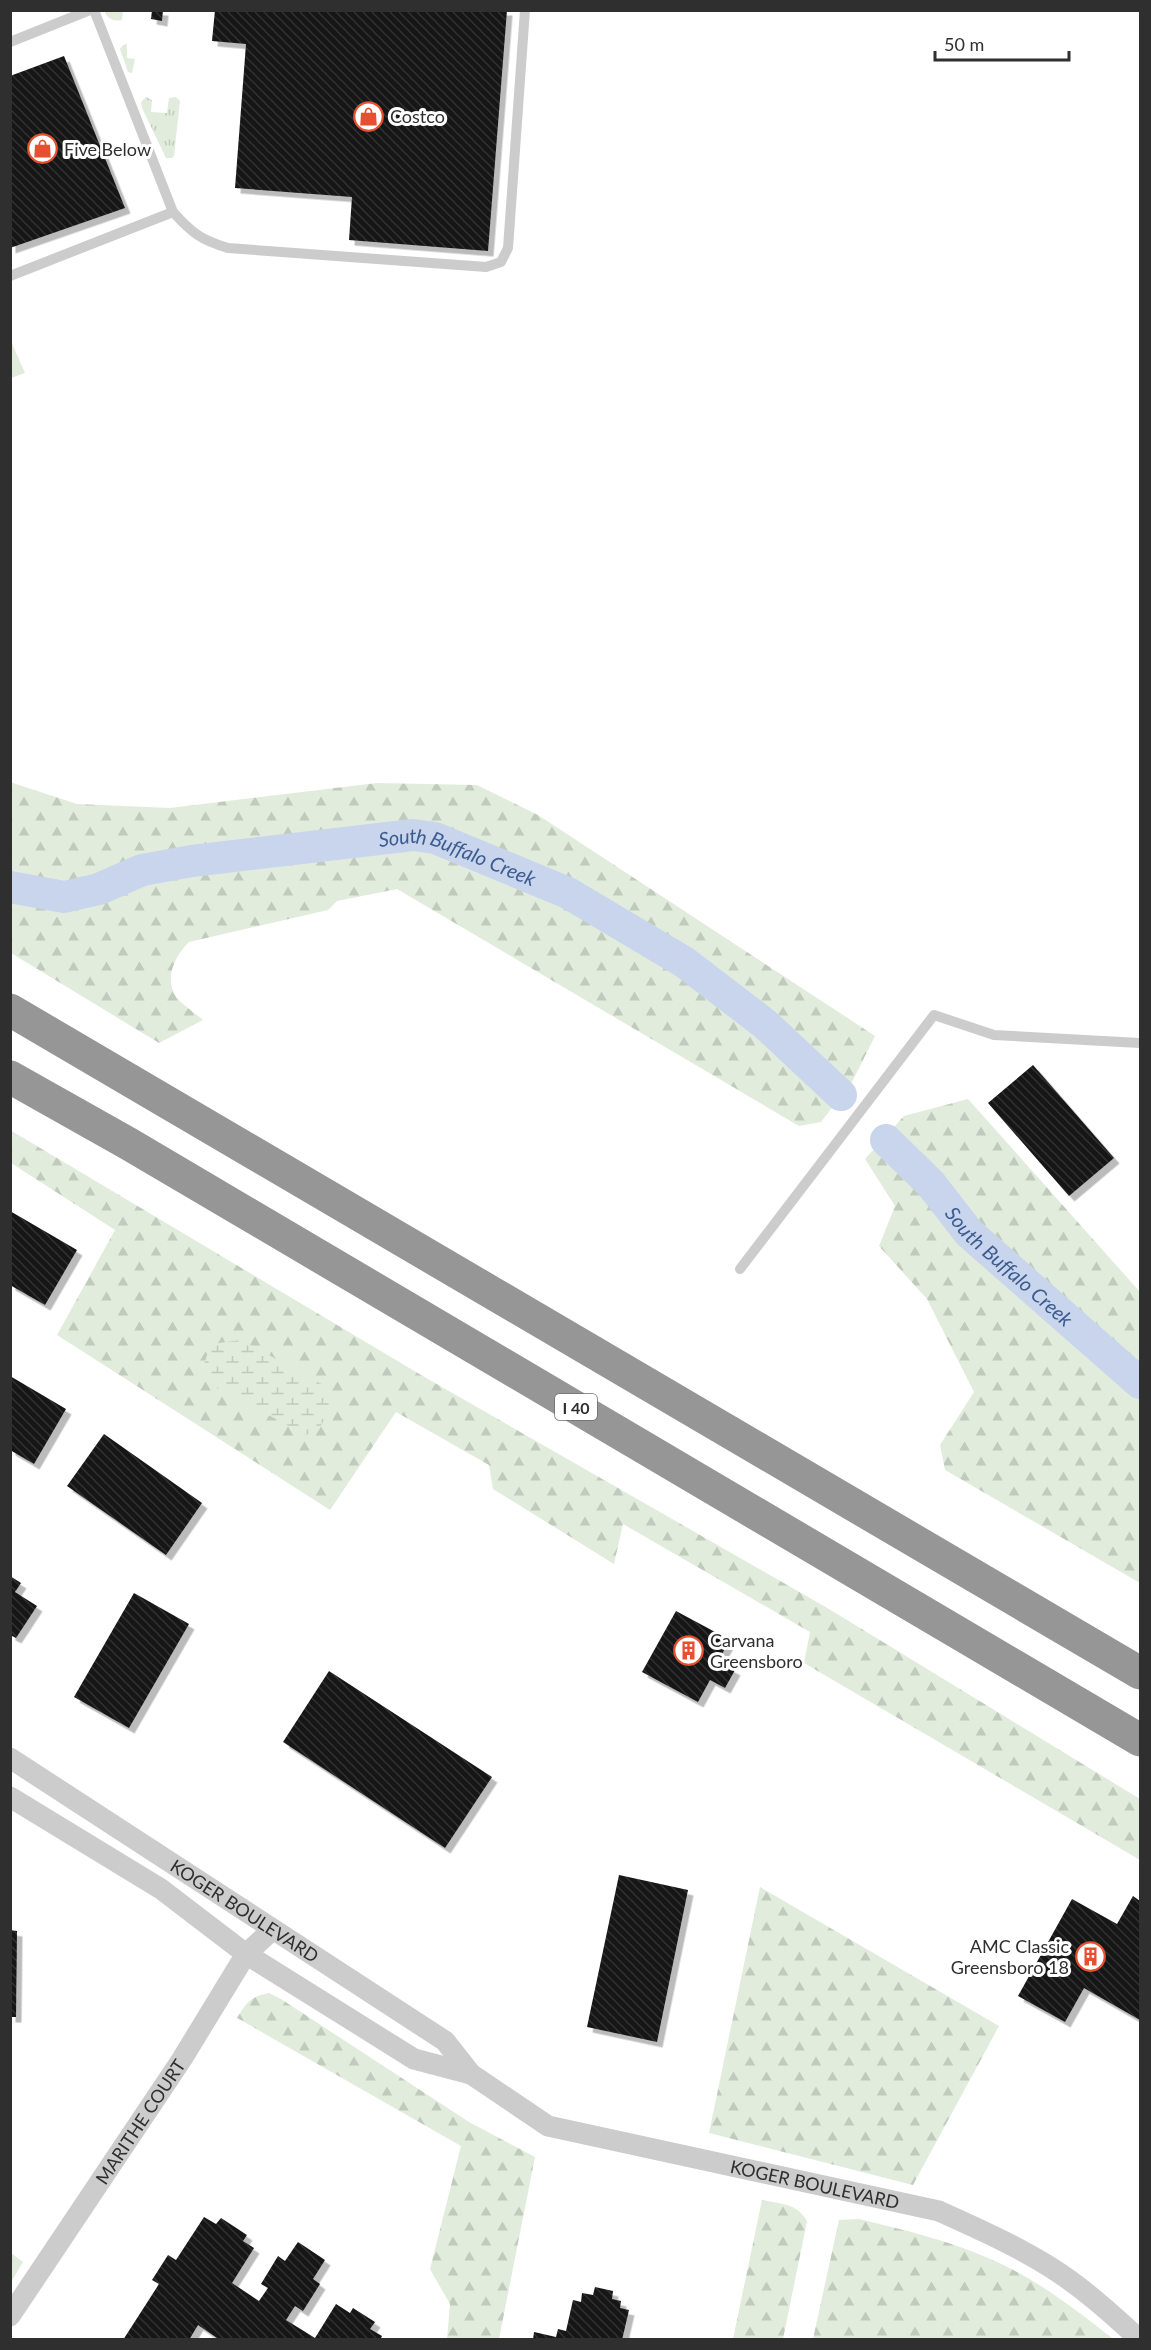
<svg xmlns="http://www.w3.org/2000/svg" width="1151" height="2350" viewBox="0 0 1151 2350" font-family="Lato,sans-serif">
<style>
.grass{fill:url(#grass-tufts)}
.forest{fill:url(#forest-firs)}
.wetland{fill:url(#wetland-marsh)}
.lines{fill:none;stroke-linecap:round;stroke-linejoin:round}
.river{stroke:#c8d5ec;stroke-width:32}
.building{fill:url(#building-back-hatch);filter:url(#shadow)}
.service{stroke:#ccc;stroke-width:10}
.minor{stroke:#ccc;stroke-width:21}
.motorway{stroke:#969696;stroke-width:33}
.labels{text-anchor:middle;dominant-baseline:central;stroke-width:6;stroke-linejoin:round;paint-order:stroke}
.shield{fill:#fff;stroke:#6d6d6d;stroke-width:1.5}
.shield-label{font-size:16px;font-weight:bold;fill:#2f2f2f}
.poi-label{font-size:18px;fill:#2f2f2f;stroke:#fff;text-anchor:start}
.street-label{font-size:18px;fill:#2f2f2f;stroke:#fff}
.water-label{font-size:20px;font-style:italic;fill:#3c5c91;stroke:#fff}
</style>
<defs>
<pattern id="grass-tufts" width="24" height="20" patternUnits="userSpaceOnUse" patternTransform="scale(1.5)"><rect width="24" height="20" fill="#e1ecdc"/><path d="M3 7l-1-3M5 7V3M7 7l1-3M15 17l-1-3M17 17v-4M19 17l1-3" fill="none" stroke="#c1cbbd"/></pattern>
<pattern id="forest-firs" width="22" height="20" patternUnits="userSpaceOnUse" patternTransform="scale(1.5)"><rect width="22" height="20" fill="#e1ecdc"/><path d="M5 1l3.5 6h-7zM16 11l3.5 6h-7z" fill="#c1cbbd"/></pattern>
<pattern id="wetland-marsh" width="20" height="14" patternUnits="userSpaceOnUse" patternTransform="scale(1.5)"><rect width="20" height="14" fill="#e1ecdc"/><path d="M1 5h8M5 5V1M11 12h8M15 12V8" fill="none" stroke="#c1cbbd"/></pattern>
<pattern id="building-back-hatch" width="6" height="6" patternUnits="userSpaceOnUse" patternTransform="scale(1.5)"><rect width="6" height="6" fill="#161616"/><path d="M-1 5l2 2M0 0l6 6M5-1l2 2" fill="none" stroke="#303030"/></pattern>
<filter id="shadow"><feDropShadow dx="5.5" dy="5.5" stdDeviation="0" flood-color="#0004"/></filter>
</defs>
<rect width="100%" height="100%" fill="#fff"/>
<path class="grass" d="M104,11h19l-1,9c-9,2 -14,-1 -18,-9z
M127,44v14l8,1 -3,14 -4,-1 -8,-23 3,-4z
M146,97l6,3 -1,12 16,1 2,-15 7,-1 4,4 -6,55 -2,2h-6l-24,-50 -1,-6z"/>
<path class="forest" d="M10,339l15,34 -14,5h-1z
M10,782l67,22 93,4 207,-25 100,2 61,30 337,221 -23,46 -31,40 -22,4 -402,-237 -60,12 -9,9 -139,32c-14,14 -26,37 -12,56 7,8 18,15 26,22l-44,23 -148,-90z
M968,1099l172,193v291l-195,-113 -5,-25 34,-53 -47,-93 -48,-53 16,-40 -30,-47 39,-43z
M10,1130l411,245 408,234 311,190v61l-336,-197 6,-31 -187,-108 -9,40 -121,-75 -4,-24 -93,-53 -66,98 -273,-175 58,-105 -104,-67z
M760,1887l239,139 -86,159 -204,-52z
M269,1993l12,6 188,123 66,35 -36,182h-52l3,-35 -20,-35 31,-123 -224,-128c9,-15 14,-22 32,-25z
M762,2200c19,4 35,3 45,21l-24,118h-50z
M859,2219c46,11 92,22 136,42 41,18 83,50 118,78h-300l26,-119z
M11,2253l12,9 -12,20z"/>
<path class="wetland" d="M241,1340l88,48 4,16 -14,25 -13,6 -93,-49 -10,-19 8,-23z"/>
<g class="lines">
<g class="river">
<path id="s1" d="M10,887l54,10 35,-8 43,-19 50,-9 221,-26 22,3 133,55 116,69 81,62 76,71"/>
<path id="s2" d="M886,1140l45,44 38,49 171,150"/>
</g>
</g>
<path class="building" d="M152,10h11l-1,11 -11,-2z
M215,10h292l-19,241 -139,-11 3,-43 -117,-9 11,-144 -34,-3z
M64,56l61,152 -115,40v-172z
M1033,1065l81,93 -45,38 -81,-93z
M10,1211l67,39 -32,55 -35,-20z
M10,1376l56,33 -32,55 -24,-14z
M104,1434l98,69 -36,52 -99,-69z
M10,1576l11,7 -6,9 22,14 -21,32 -6,-3z
M134,1593l55,31 -60,104 -55,-31z
M676,1611l54,29 -12,21 17,9 -10,18 -15,-8 -12,22 -56,-30z
M329,1671l163,106 -47,71 -162,-106z
M619,1875l69,15 -31,152 -70,-15z
M1133,1896l7,5v119l-56,-32 -19,34 -47,-26 54,-97 45,25z
M10,1930l7,1 -1,86h-6z
M204,2217l12,7 5,-6 26,17 -4,6 11,7 -22,35 27,18 9,-13 -7,-4 17,-28 7,5 13,-19 27,18 -12,19 7,5 -17,27 -8,-5 -9,14 29,18 21,-34 14,9 3,-5 22,14 -5,7 12,7 -2,4h-160l-22,-15 -9,15h-66l36,-56 -7,-4 16,-25 8,5z
M595,2287l18,4 -1,8 9,2 -1,7 9,2 -7,30h-89l1,-8 22,5 2,-8 8,2 7,-31 8,2 1,-9 11,2z"/>
<g class="lines">
<path class="service" d="M10,42l80,-32
M173,212c19,21 28,28 55,36l258,19 15,-5 7,-14 17,-238
M10,276l163,-64 -79,-202
M740,1269l194,-254 60,20 146,8"/>
<g class="minor">
<path id="s3" d="M10,1758l435,283 26,33 77,52 391,85c37,17 76,34 111,56 32,20 62,47 90,73"/>
<path d="M10,1797l151,92 85,65 168,105 57,15"/>
<path id="s4" d="M10,2316l172,-257 64,-105 26,-24"/>
</g>
<path class="motorway" d="M10,1010l1130,663
M10,1077l119,67 1011,596"/>
</g>
<defs>
<symbol id="shop-ring" viewBox="-11 -11 22 22"><circle r="9.5" fill="#fff" stroke="#e64f30" stroke-width="1.5"/><path d="M-5-2.5h2.3a2.7 3.5 0 0 1 5.4 0H5L5.5 6h-11ZM-1.5-2.5h3a1.5 2.3 0 0 0-3 0Z" fill="#e64f30"/></symbol>
<symbol id="building-ring" viewBox="-11 -11 22 22"><circle r="9.5" fill="#fff" stroke="#e64f30" stroke-width="1.5"/><path d="M-4-6H4V6H1V3H-1V6H-4ZM-2.5-4.3h1.7v1.8h-1.7ZM.8-4.3h1.7v1.8H.8ZM-2.5-1h1.7V.8h-1.7ZM.8-1h1.7V.8H.8Z" fill="#e64f30"/></symbol>
</defs>
<g fill-rule="evenodd">
<use href="#shop-ring" x="352" y="100" width="33" height="33"/>
<use href="#shop-ring" x="26" y="132" width="33" height="33"/>
<use href="#building-ring" x="672" y="1634" width="33" height="33"/>
<use href="#building-ring" x="1074" y="1940" width="33" height="33"/>
</g>
<g class="labels">
<rect class="shield" x="555" y="1394" width="42" height="26" rx="4.5"/>
<g class="shield-label">
<text x="576" y="1407">I 40</text>
</g>
<g class="poi-label">
<text x="390" y="116">Costco</text>
<text x="64" y="149">Five Below</text>
<text x="710" y="1640">Carvana<tspan x="710" dy="21">Greensboro</tspan></text>
<text x="1069" y="1946" text-anchor="end">AMC Classic<tspan x="1069" dy="21">Greensboro 18</tspan></text>
</g>
<g class="street-label">
<text stroke="none"><textPath href="#s3" startOffset="280">KOGER BOULEVARD</textPath></text>
<text stroke="none"><textPath href="#s4" startOffset="234">MARITHE COURT</textPath></text>
<text stroke="none"><textPath href="#s3" startOffset="927">KOGER BOULEVARD</textPath></text>
</g>
<g class="water-label">
<text stroke="none"><textPath href="#s1" startOffset="459">South Buffalo Creek</textPath></text>
<text stroke="none"><textPath href="#s2" startOffset="177">South Buffalo Creek</textPath></text>
</g>
</g>
<rect width="1151" height="2350" fill="none" stroke="#2f2f2f" stroke-width="24"/>
<path d="M935 51v9h134v-9" fill="none" stroke="#2f2f2f" stroke-width="3"/>
<text x="944" y="51" font-size="18" fill="#2f2f2f" stroke="#ffffff" stroke-width="4.5" paint-order="stroke">50 m</text>
</svg>
